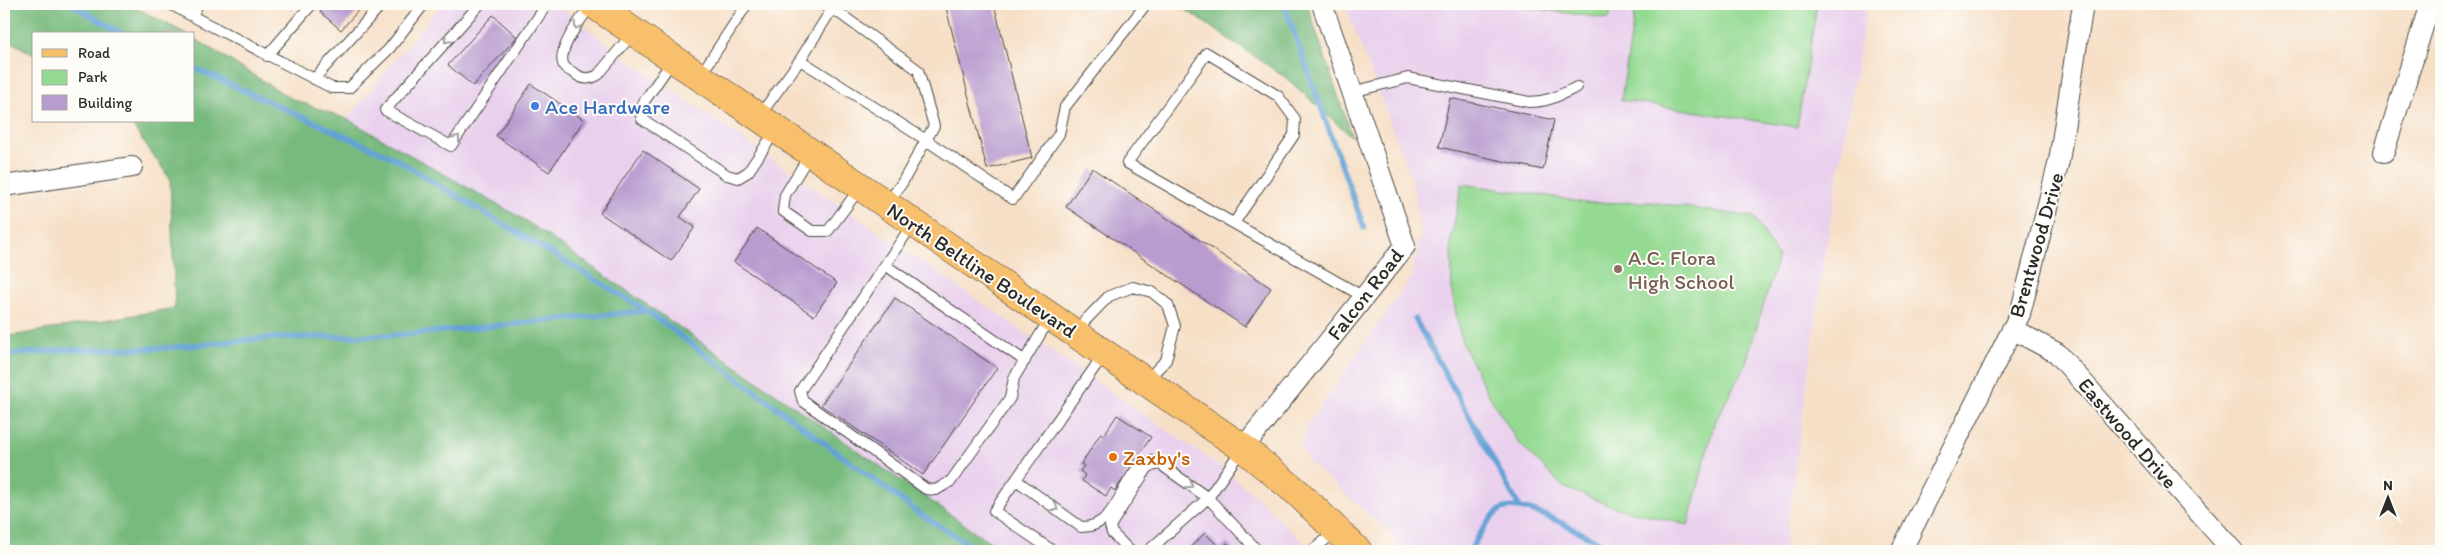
<svg xmlns="http://www.w3.org/2000/svg" width="2445" height="555" viewBox="0 0 2445 555" font-family="Itim,sans-serif">
<style>
.built{fill:#e9d1ed}
.green{fill:#94da93;stroke:#60825f}
.forest{fill:#77ba7d;stroke:#517254}
.lines{fill:none;stroke-linecap:round;stroke-linejoin:round}
.stream{stroke:#63a2d5;stroke-width:5.5}
.building{fill:#b89bcf}
.service-casing{stroke:#494642;stroke-width:12}
.minor-casing{stroke:#494642;stroke-width:22}
.primary-casing{stroke:#494642;stroke-width:29}
.service{stroke:#fff;stroke-width:10}
.minor{stroke:#fff;stroke-width:20}
.primary{stroke:#f8bf6c;stroke-width:28}
.oneway{stroke:#a0a0a0}
.shop-dot{fill:#3f7fe0;stroke:#fdfcf7;stroke-width:2}
.education-dot{fill:#8d6e63;stroke:#fdfcf7;stroke-width:2}
.food-dot{fill:#e8710a;stroke:#fdfcf7;stroke-width:2}
.labels{text-anchor:middle;dominant-baseline:central;stroke-width:4;stroke-linejoin:round;paint-order:stroke}
.shop-label{font-size:21px;fill:#366cbe;stroke:#fdfcf7;text-anchor:start}
.street-label{font-size:21px;fill:#2b2b2b;stroke:#fdfcf7}
.education-label{font-size:21px;fill:#785e54;stroke:#fdfcf7;text-anchor:start}
.food-label{font-size:21px;fill:#c56008;stroke:#fdfcf7;text-anchor:start}
</style>
<rect width="100%" height="100%" fill="#fdfcf7"/>
<filter id="ink" filterUnits="userSpaceOnUse"><feTurbulence type="fractalNoise" baseFrequency=".02" numOctaves="2"/><feDisplacementMap in="SourceGraphic" scale="10" xChannelSelector="R" yChannelSelector="G"/><feConvolveMatrix kernelMatrix="1 2 1 2 8 2 1 2 1" color-interpolation-filters="sRGB"/></filter>
<filter id="wash" filterUnits="userSpaceOnUse"><feTurbulence type="fractalNoise" baseFrequency=".0096" numOctaves="4" result="noise"/><feDisplacementMap in="SourceGraphic" scale="20" xChannelSelector="R" yChannelSelector="G"/><feGaussianBlur stdDeviation="1.12" result="paint"/><feColorMatrix in="noise" values="0 0 0 0 0 0 0 0 0 0 0 0 0 0 0 0 0 1.4 0 .05"/><feComposite in="paint" operator="in"/></filter>
<g filter="url(#wash)">
<rect width="100%" height="100%" fill="#f6dfc6"/>
<path class="built" d="M442,4h114l72,56 594,408 38,32 51,51h-308l-480,-332 -176,-100z
M1345,4h522l-43,255 -40,292h-379l-16,-19 -80,-70 -8,-15 5,-20 105,-149 10,-45 -9,-53z"/>
<path class="green" d="M1504,4h108l-3,15z
M1636,4h181l-20,123 -176,-27z
M1462,184l92,13 31,6 65,-1 104,15 24,40 -33,108 -31,59 -26,101 -71,-17 -54,-21 -45,-45 -30,-48 -26,-51 -10,-50 -1,-53z"/>
<path class="forest" d="M4,4h124l59,30h-153v21l-30,-17z
M1177,4h130l45,133 -67,-60z
M194,38l98,61 55,20 176,100 480,332h-999v-214l171,-29 -5,-129 -41,-58h65z"/>
<g class="lines">
<path class="stream" d="M71,4l52,30
M1284,4l80,224
M194,68l200,90 253,153
M1415,319l105,189
M4,355l61,-5 100,-2 102,-10 133,-3 247,-24 273,203 59,37
M1469,551c9,-12 19,-35 33,-42 24,-11 90,31 114,42"/>
</g>
<g id="blocks">
<path class="building" d="M328,4h36l-23,26 -21,-18z
M945,4h49l38,154 -45,11z
M493,15l24,22 -44,49 -25,-21z
M531,84l53,36 -35,52 -53,-36z
M1450,98l104,22 -11,50 -104,-23z
M643,150l56,39 -19,28 15,10 -24,34 -71,-48z
M1092,168l179,120 -26,39 -179,-120z
M757,228l80,55 -23,33 -80,-54z
M895,298l102,70 -74,107 -102,-70z
M1117,415l34,22 -36,54 -4,-3 -5,8 -24,-15 3,-6 -5,-4 4,-5 -3,-2 20,-31 3,2z
M1205,533l16,16 6,-6 9,8h-50z"/>
</g>
</g>
<g filter="url(#ink)">
<use href="#blocks" fill-opacity="0" stroke="#494642" stroke-width="1"/>
<g class="lines">
<defs>
<path id="service" d="M170,4l22,12
M198,4l-6,12 140,72h17l40,-39 35,-45
M480,4l-95,106 66,36 96,-142
M591,5c-9,13 -36,46 -27,61 3,4 9,6 13,9 7,5 14,4 21,0l35,-42
M832,8l86,62 16,56 -8,14 87,59 46,-65 6,-27 78,-99
M267,56l45,-52
M673,60l-30,43 -3,8 2,8 85,56 11,3 10,-6 28,-42
M800,60l35,-56
M700,76l47,-72
M314,79l68,-75
M1352,92l56,-14 121,24c19,0 31,-7 48,-15
M760,115l40,-55 126,80 -24,43 -15,21
M810,154l-25,41 -2,16 29,20h16l32,-43
M1234,223l60,-88 1,-16 -17,-23 -71,-43 -80,110 237,134
M912,225l-112,166 3,10 123,88 10,1 15,-9 59,-83 4,-20 36,-60
M885,265l140,96
M1075,331l34,-35 24,-9 19,5 16,13 7,21 -9,34 -20,21
M1242,449l-34,49 50,53
M1016,480l65,47c42,1 41,-64 71,-66
M1053,551l-59,-40 110,-157
M1130,551l-18,-18 -2,-7 38,-59 12,-3 48,34 -60,53
M1312,551l24,-20"/>
<path id="minor" d="M2384,152l46,-148
M4,186l128,-19
M2012,329l45,24 176,198
M1243,448l162,-202 -83,-242
M1901,551l119,-237 39,-153 24,-157"/>
<path id="primary" d="M593,4l650,444 55,45 60,58"/>
</defs>
<use href="#service" class="service-casing"/>
<use href="#minor" class="minor-casing"/>
<use href="#primary" class="primary-casing"/>
<use href="#service" class="service"/>
<use href="#minor" class="minor"/>
<use href="#primary" class="primary"/>
</g>
<defs><path id="oneway-chevron" d="M-2-3.5L2.5 0L-2 3.5" fill="none" stroke-width="1.6" stroke-linecap="round" stroke-linejoin="round" transform="scale(1.25)"/></defs>
<g class="oneway">
<use href="#oneway-chevron" transform="translate(577 26) rotate(122)"/>
<use href="#oneway-chevron" transform="translate(447 40) rotate(132)"/>
<use href="#oneway-chevron" transform="translate(457 138) rotate(-56)"/>
<use href="#oneway-chevron" transform="translate(1190 485) rotate(35)"/>
<use href="#oneway-chevron" transform="translate(1055 508) rotate(35)"/>
</g>
</g>
<circle class="shop-dot" cx="535" cy="106" r="5"/>
<circle class="education-dot" cx="1618" cy="269" r="5"/>
<circle class="food-dot" cx="1113" cy="457" r="5"/>
<g class="labels">
<g class="shop-label">
<text x="545" y="106">Ace Hardware</text>
</g>
<g class="street-label">
<text transform="translate(2036 245) rotate(-74)">Brentwood Drive</text>
<text transform="translate(982 270) rotate(34)">North Beltline Boulevard</text>
<text transform="translate(1365 294) rotate(-52)">Falcon Road</text>
<text transform="translate(2128 433) rotate(49)">Eastwood Drive</text>
</g>
<g class="education-label">
<text x="1628" y="257">A.C. Flora<tspan x="1628" dy="24">High School</tspan></text>
</g>
<g class="food-label">
<text x="1123" y="457">Zaxby's</text>
</g>
</g>
<rect width="2445" height="555" fill="none" stroke="#fdfcf7" stroke-width="20"/>
<rect x="32" y="32" width="162" height="90" fill="#fdfcf7" stroke="#a9a8a5"/>
<rect x="42" y="49" width="25" height="8" fill="#f8bf6c" stroke="#a9a8a5"/>
<text x="78" y="58" font-size="15" fill="#2b2b2b">Road</text>
<rect x="42" y="70" width="25" height="15" fill="#94da93" stroke="#a9a8a5"/>
<text x="78" y="82" font-size="15" fill="#2b2b2b">Park</text>
<rect x="42" y="95" width="25" height="15" fill="#b89bcf" stroke="#a9a8a5"/>
<text x="78" y="108" font-size="15" fill="#2b2b2b">Building</text>
<g transform="translate(2388 498)" stroke="#fdfcf7" stroke-width="4" paint-order="stroke">
<path d="M0-4L9 19L0 12L-9 19Z" fill="#2b2b2b"/>
<text y="-8" font-size="14" font-weight="bold" text-anchor="middle" fill="#2b2b2b">N</text>
</g>
</svg>
